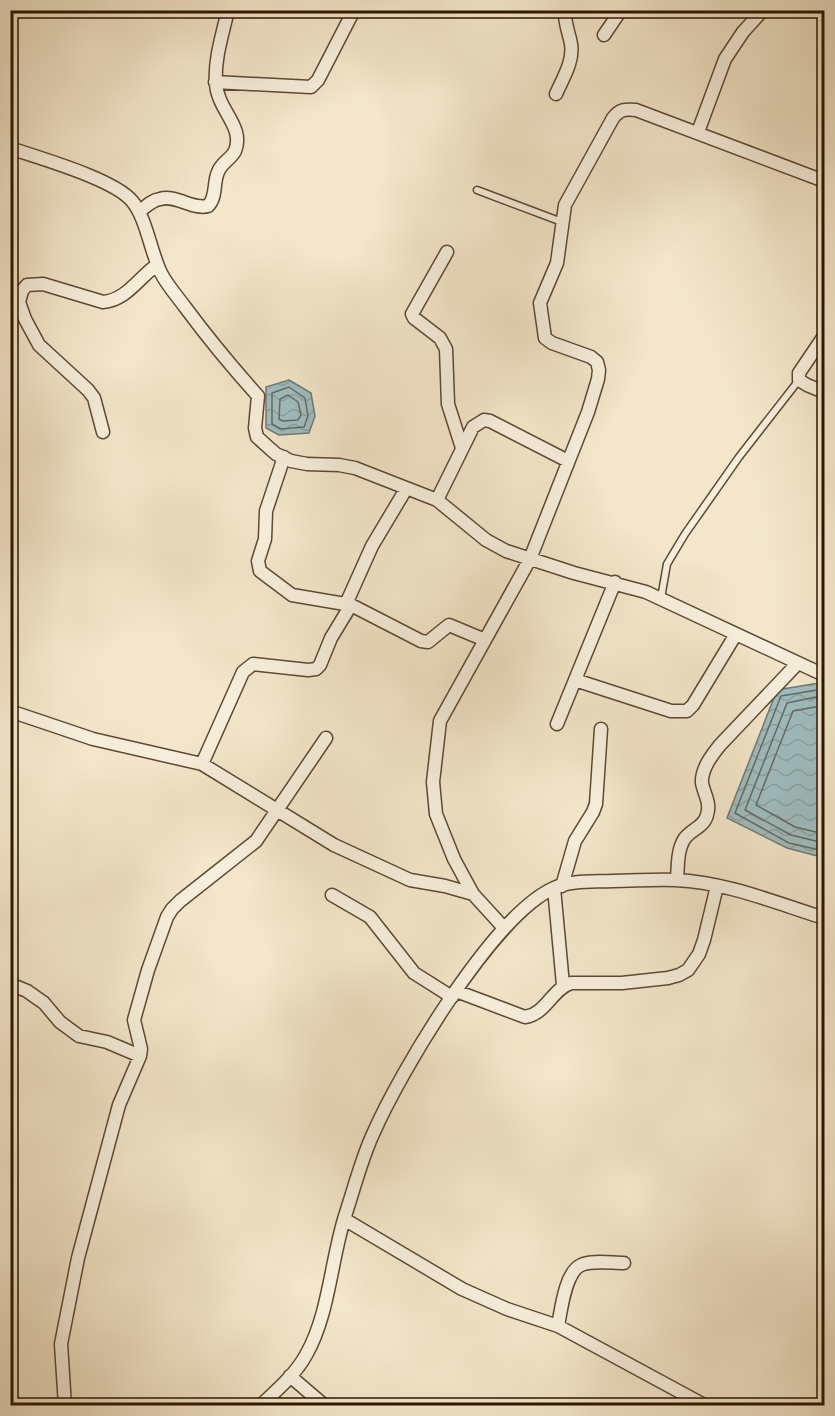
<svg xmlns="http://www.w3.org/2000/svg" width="835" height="1416" viewBox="0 0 835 1416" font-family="'Old Standard TT',serif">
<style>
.water{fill:url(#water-waves);stroke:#717a73;stroke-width:1.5}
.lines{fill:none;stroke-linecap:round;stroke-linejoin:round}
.shore{stroke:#666960;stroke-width:1.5}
.service-casing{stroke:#5e4932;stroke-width:9}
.minor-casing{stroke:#5e4932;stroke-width:15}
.service{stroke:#f7efdd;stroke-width:6}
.minor{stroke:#f7efdd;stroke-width:12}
</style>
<defs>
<pattern id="water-waves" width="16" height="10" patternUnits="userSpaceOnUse" patternTransform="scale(1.5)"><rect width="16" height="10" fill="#9fbdc0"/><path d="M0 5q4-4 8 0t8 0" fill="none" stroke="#89a2a3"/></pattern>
</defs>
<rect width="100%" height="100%" fill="#f3e6ca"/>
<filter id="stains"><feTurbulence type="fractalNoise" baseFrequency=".00333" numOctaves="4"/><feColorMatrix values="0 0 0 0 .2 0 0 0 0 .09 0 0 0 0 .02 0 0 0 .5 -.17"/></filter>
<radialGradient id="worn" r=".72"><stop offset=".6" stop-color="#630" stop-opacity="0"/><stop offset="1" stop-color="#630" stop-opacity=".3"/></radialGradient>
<path class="water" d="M289,380l22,13 4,23 -6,17 -30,2 -13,-7v-41z
M819,683l5,3v170l-3,1 -34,-9 -60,-30 50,-128z"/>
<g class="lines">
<path class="shore" d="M289,387l16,11 3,18 -4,11 -23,2 -9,-5v-31z
M288,395l10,7 3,13 -3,5 -15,1 -4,-2 1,-20z
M824,691l-7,-1 -36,6 -46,117 54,30 35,8
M824,699l-8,-2 -29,6 -42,107 46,25 33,8
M824,708l-9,-1 -22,4 -37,94 39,22 29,7"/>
<defs>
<path id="service" d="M477,190l85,32
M661,598l6,-34 18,-30 54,-77 60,-77"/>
<path id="minor" d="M604,35l17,-25
M215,82l96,5 7,-7 36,-70
M556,94c7,-16 18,-33 15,-50 -2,-12 -7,-21 -6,-34
M698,132l27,-73 18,-27 20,-22
M10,148c29,10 104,31 122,53 14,16 19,52 29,72 6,12 16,23 24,34 23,31 47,60 73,89l-3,32 2,9 19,17 15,7 16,3 32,1 16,3 82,32 49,40 20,11 68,22 72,19 178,83
M139,212c6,-5 13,-12 21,-13 16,-5 32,11 48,7 9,-9 5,-23 10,-34 3,-9 13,-13 17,-21 10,-25 -18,-41 -19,-68 -2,-24 7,-50 12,-73
M447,252l-35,62 2,4 26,20 6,11 2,55 14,44
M824,336l-25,37v7l8,5 17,7
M103,432l-9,-34 -6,-8 -49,-45 -14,-26 -6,-17 3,-11 5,-6 16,-1 60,18c24,-2 36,-25 54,-37
M284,457l-18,54 -1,28 -7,22 2,10 32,24 59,10 70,36 7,1 21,-17 36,15
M437,500l36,-73 11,-7 6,1 78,40
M346,604l26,-58 34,-57
M575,680l96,31h16l6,-6 43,-71
M10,711l83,28 109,25 132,81 76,35 35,6 28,8 31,34
M557,724l58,-142
M202,764l41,-92 10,-8 55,6 8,-1 4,-4 11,-27 20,-33
M677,880c1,-13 0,-31 8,-42 7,-9 19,-11 22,-23 4,-12 -3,-21 -5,-32 -1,-14 10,-28 18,-38l77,-81
M562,886l13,-45 18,-29 3,-8 5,-75
M554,888l9,97
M473,894l-19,-35 -18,-45 -3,-32 7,-61 90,-162 58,-147 10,-33 1,-9 -2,-8 -6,-5 -39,-14 -7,-5 -5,-35 17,-40 8,-58 48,-87c7,-9 12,-9 23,-8l188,71
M332,895l38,22 44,56 38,24
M10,984l17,7 17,12 16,19 19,14 28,6 33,14
M456,991l69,26c21,-3 27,-28 46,-34h51l46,-5 11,-3 9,-5 11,-16 5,-14 13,-54
M344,1219l118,70 45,20 51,17 148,80
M558,1326c3,-15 7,-54 23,-61 11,-5 30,-2 43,-2
M290,1376l35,30
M65,1406l-4,-62 17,-86 41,-153 21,-49 1,-7 -7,-29 14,-50 19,-53 5,-8 8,-8 76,-60 70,-103
M260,1406c17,-16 35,-31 46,-51 23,-40 25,-95 39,-139 9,-27 16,-56 28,-82 27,-62 120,-219 181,-246 17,-8 39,-6 58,-7 21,0 42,-2 63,-1 51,2 101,23 149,38"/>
</defs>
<use href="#service" class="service-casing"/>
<use href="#minor" class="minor-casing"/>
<use href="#service" class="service"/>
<use href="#minor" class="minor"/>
</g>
<rect width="835" height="1416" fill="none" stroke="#f3e6ca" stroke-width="36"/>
<rect x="12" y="12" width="811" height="1392" fill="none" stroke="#2c1500" stroke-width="3"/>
<rect x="18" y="18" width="799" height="1380" fill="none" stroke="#2c1500" stroke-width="1.5"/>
<rect width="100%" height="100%" filter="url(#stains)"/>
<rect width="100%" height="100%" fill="url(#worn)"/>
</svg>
